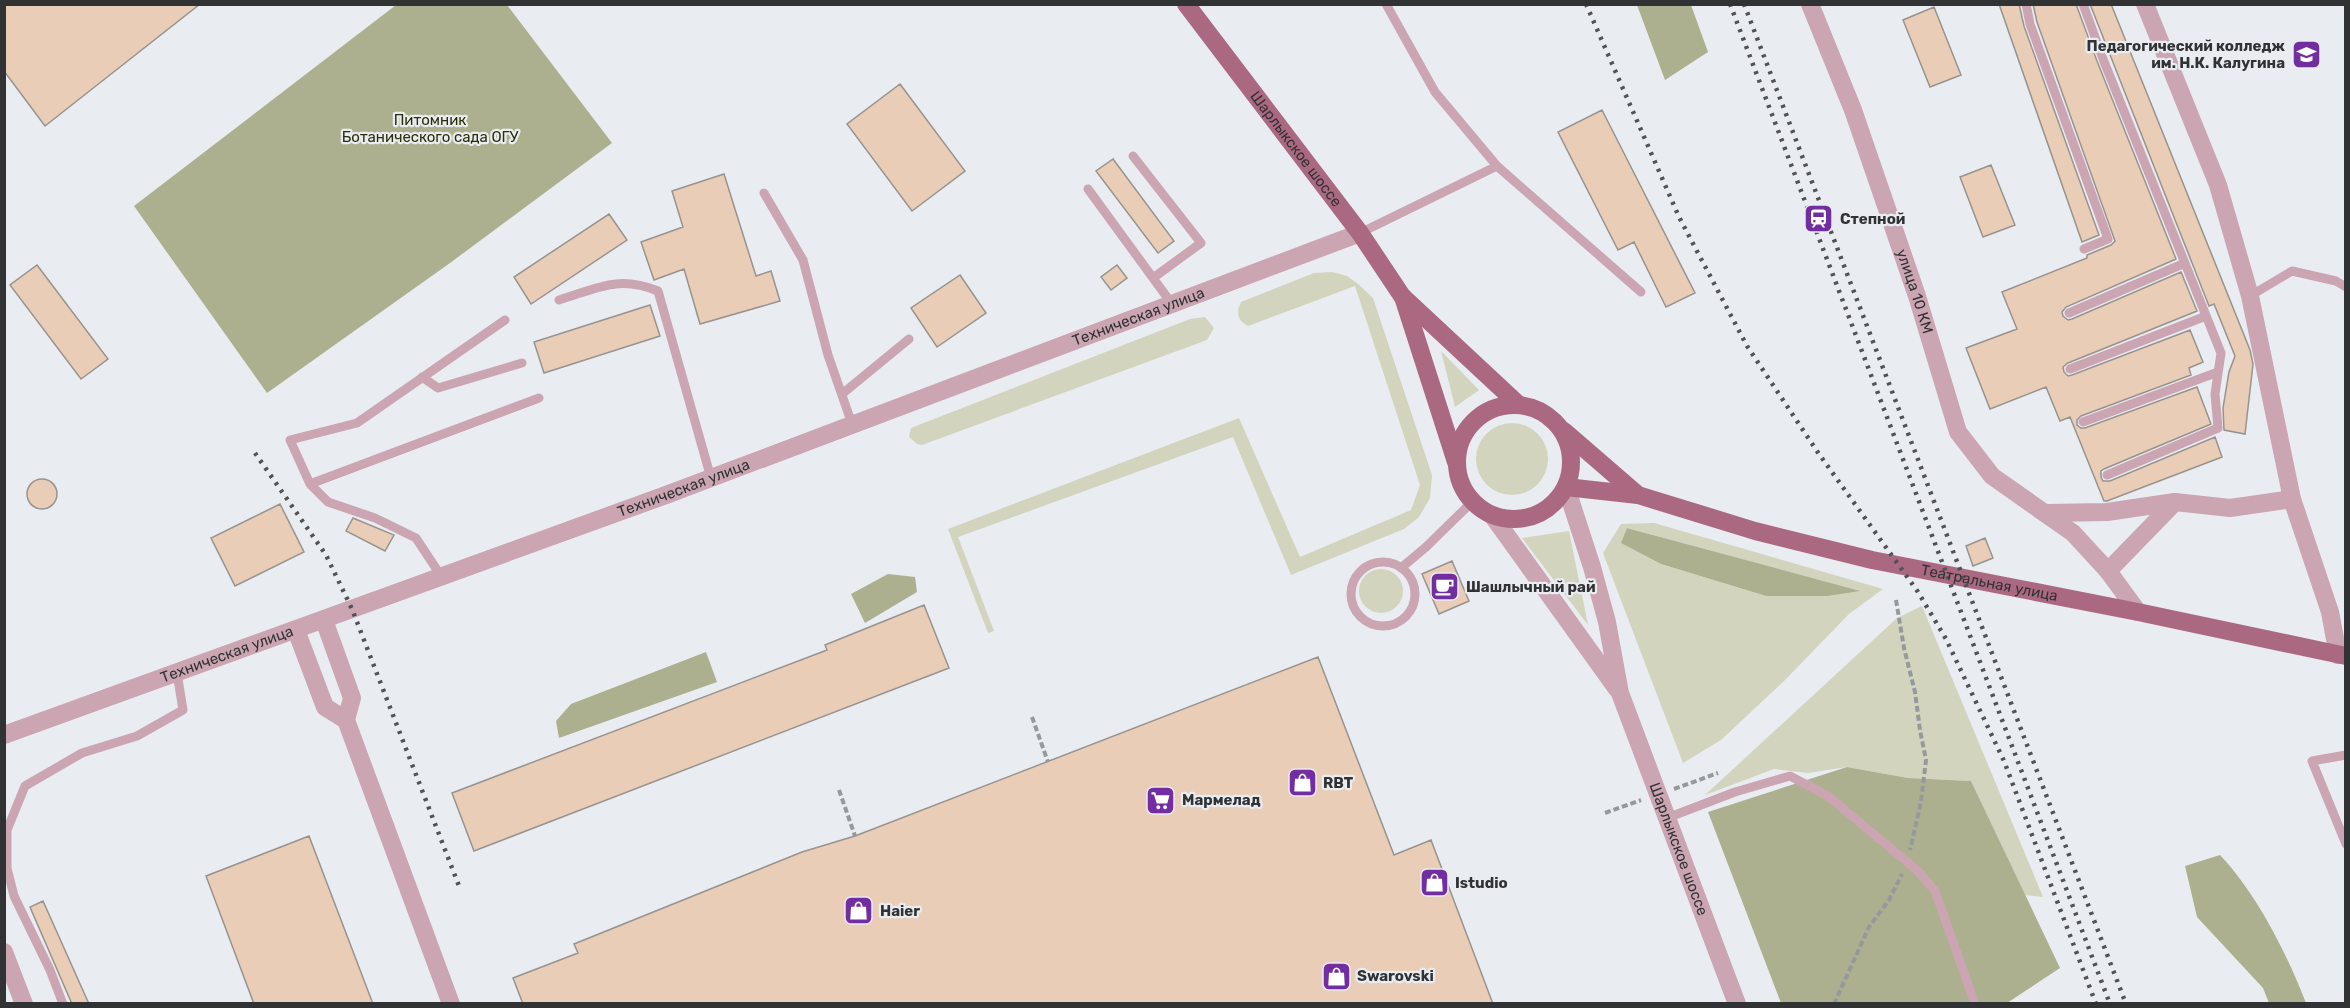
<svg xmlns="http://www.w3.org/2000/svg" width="2350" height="1008" viewBox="0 0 2350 1008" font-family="Rubik,sans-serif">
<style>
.green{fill:#d2d4be;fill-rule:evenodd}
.forest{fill:#acb08f}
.building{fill:#eacdb6;stroke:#97938f;stroke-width:1.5}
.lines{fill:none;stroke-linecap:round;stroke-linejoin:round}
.path{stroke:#96999c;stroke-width:4;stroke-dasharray:6 3;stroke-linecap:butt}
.service{stroke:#cba5b2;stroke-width:9}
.minor{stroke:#cba5b2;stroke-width:18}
.tertiary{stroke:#cba5b2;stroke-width:18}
.primary{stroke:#ab6981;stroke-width:18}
.rail{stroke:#505254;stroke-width:4.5;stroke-dasharray:3 6;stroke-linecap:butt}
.labels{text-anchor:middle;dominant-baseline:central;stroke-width:4.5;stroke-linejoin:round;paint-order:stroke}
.poi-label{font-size:15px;font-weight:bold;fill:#313234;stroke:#e9ecf1;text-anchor:start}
.park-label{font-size:15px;fill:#2c2e04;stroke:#e9ecf1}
.street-label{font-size:15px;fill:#313234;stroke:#e9ecf1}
</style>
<rect width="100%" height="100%" fill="#e9ecf1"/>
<path class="green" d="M1332,272l15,4 10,7 16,15 59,177 -2,23 -11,19 -15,12 -113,46 -58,-138 -275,100 36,94 -6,2 -40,-104 291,-111 61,139 111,-47 9,-25 -65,-199 -107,40c-11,-6 -12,-13 -7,-24l73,-29z
M1205,317l9,11 -7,12 -285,105 -5,-1 -8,-7 2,-9 279,-109z
M1441,351l38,39 -24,17z
M1476 459a36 36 0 1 1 72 0a36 36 0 1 1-72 0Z
M1654,523l229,66 -34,25 -65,67 -63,59 -38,23 -80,-210 18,-29zM1627,528h1l230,63 -92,5 -105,-32 -39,-21z
M1569,531l19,94 -66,-87z
M1359 591a22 22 0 1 1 44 0a22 22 0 1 1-44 0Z
M1922,606l121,291 -18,-2 -54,-114 -63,-3 -61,-11 -39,6 -34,-4 -69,26 192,-177z"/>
<path class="forest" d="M396,5h111l105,138 -162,120 -183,130 -133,-187z
M1637,5h54l17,47 -43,28z
M1627,528l233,63 -33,5h-61l-105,-32 -40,-21z
M888,574l27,3 2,15 -52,31 -14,-29z
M706,652l11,30 -158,56 -3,-17 15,-17z
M1847,767l61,11 63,3 89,187 -53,35h-226l-73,-191z
M2220,855c37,39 67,99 86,148h-37l-6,-15 -66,-71 -12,-51z"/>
<path class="building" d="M4,4h196l-155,122 -41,-55z
M1999,4h20l5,22 75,209 -17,7z
M2033,4h43l21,57 79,198 -110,48 -4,5 1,4 5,4 4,-1 109,-47 16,39 -129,52 -5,4 1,5 4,4 4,-1 118,-45 13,32 -14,6 2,7 -110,41 -4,4v5l4,3h4l112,-41 14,37 -107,45 -3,2v6l2,4h7l105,-44 7,20 -115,44h-3l-34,-84 -10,4 -14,-34 -56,22 -24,-61 51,-19 -15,-37 85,-34v-3l24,-10 4,-4 -78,-219z
M2090,4h21l139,346 3,14 -8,70 -21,-4 -1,-22 6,-36 6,-16 -21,-52 -5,2z
M1934,7l27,68 -31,12 -27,-67z
M900,84l65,87 -53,40 -65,-87z
M1602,110l93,183 -29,14 -32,-65 -16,8 -60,-118z
M1113,159l61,82 -16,12 -62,-82z
M1991,165l24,60 -32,12 -23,-60z
M724,174l32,102 15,-5 9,30 -80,23 -16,-55 -30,11 -13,-38 42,-15 -11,-36z
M609,214l18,26 -96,64 -17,-27z
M37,265l71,94 -27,20 -71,-94z
M1117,265l10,13 -16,12 -10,-13z
M960,275l26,38 -49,34 -26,-39z
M650,305l10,31 -116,37 -10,-31z
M27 494a15 15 0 1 1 30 0a15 15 0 1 1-30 0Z
M280,504l24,48 -69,34 -24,-48z
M353,518l41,17 -9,16 -39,-20z
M1985,538l8,20 -20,8 -7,-20z
M1452,561l17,40 -30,13 -17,-40z
M924,605l25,63 -475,183 -22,-58 375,-143 -2,-5z
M1318,657l76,198 37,-15 62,164h-970l-10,-26 65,-25 -4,-9 228,-92 53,-16z
M309,836l64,168h-119l-48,-128z
M43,901l46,103h-17l-42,-97z"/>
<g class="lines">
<path class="path" d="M1896,600l8,48 11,44 5,38 6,30 -5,42 -11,48
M1032,717l16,45
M1674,789l44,-16
M839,790l16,46
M1605,813l36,-13
M1834,1004l35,-77 20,-27 13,-26"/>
<path class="service" d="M1386,4l49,88 62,74 144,126
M2026,4l4,20 78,215 -24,10
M2083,4l20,55 118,294 -6,41 3,34 -111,47
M1133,156l68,87 -48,35
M1088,189l84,115
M764,193l39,67 25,95 24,69
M1360,233l137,-67
M2250,296l42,-25 44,10 10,6
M559,300c39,-12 59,-25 99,-9l53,187
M2069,313l116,-50
M2070,369l136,-53
M422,377l16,11 84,-25
M842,394l67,-55
M2083,422l135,-50
M310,484l-20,-44 67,-17 148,-103
M1351 594a32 32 0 1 1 64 0a32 32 0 1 1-64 0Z
M1401,568l25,-21 46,-45
M441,576l-25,-38 -41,-20 -47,-16 -18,-18 229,-86
M2346,755l-34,6 34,83
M1667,818l68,-26 55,-16 38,20 90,75 17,20 40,113
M63,1004l-13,-34 -36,-74 -7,-28v-38l18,-44 57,-33 55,-17 46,-26 -6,-37"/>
<g class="minor">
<path id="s1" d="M1810,4l43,106 64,186 41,136 34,44 81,57 35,38 30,41"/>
<path d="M2145,4l73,181 32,111 42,203 38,113 8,43"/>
<path d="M2047,513l60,-1 68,-10 55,6 62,-9"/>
<path d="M2108,571l67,-69"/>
<path d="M324,620l28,78 -6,22 105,284"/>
<path d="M296,630l29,77 21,13"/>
</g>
<g class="tertiary">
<path id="s2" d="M1566,487l26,80 15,55 13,71 117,311"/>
<path d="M1492,515l125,174"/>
<path id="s3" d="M4,735l662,-240 694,-262"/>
<path d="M4,952l20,52"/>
</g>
<g class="primary">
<path id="s4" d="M1186,4l174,229 42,63 117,109"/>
<path d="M1403,297l53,165"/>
<circle cx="1514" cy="462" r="57"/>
<path d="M1564,431l74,64"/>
<path id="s5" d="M1566,487l72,8 117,36 117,29 266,52 208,44"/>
</g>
<path class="rail" d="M1586,4l93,213 68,129 72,108 99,138 28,47 58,122 92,243
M1730,4l380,1000
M1744,4l382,1000
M255,453l71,102 26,54 107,277"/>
</g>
<defs>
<symbol id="university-square" viewBox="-11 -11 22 22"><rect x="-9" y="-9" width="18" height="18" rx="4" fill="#722da1" stroke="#e9ecf1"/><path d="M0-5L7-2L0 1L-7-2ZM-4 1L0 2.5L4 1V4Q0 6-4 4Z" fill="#fff"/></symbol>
<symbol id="station-square" viewBox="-11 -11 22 22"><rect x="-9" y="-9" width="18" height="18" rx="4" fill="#722da1" stroke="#e9ecf1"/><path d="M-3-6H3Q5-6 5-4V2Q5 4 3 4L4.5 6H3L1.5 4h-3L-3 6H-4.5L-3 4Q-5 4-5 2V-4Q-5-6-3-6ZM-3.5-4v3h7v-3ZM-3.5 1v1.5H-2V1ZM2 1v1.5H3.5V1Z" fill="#fff"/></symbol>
<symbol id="cafe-square" viewBox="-11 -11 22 22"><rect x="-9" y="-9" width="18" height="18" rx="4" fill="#722da1" stroke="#e9ecf1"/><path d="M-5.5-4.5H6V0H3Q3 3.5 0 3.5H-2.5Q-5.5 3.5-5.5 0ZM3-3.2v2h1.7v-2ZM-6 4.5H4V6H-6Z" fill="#fff"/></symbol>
<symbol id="shop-square" viewBox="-11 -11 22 22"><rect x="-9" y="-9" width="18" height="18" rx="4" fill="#722da1" stroke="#e9ecf1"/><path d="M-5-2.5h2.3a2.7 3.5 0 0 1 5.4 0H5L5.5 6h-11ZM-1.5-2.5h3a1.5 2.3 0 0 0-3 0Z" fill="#fff"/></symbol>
<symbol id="supermarket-square" viewBox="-11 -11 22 22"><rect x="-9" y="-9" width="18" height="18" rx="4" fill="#722da1" stroke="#e9ecf1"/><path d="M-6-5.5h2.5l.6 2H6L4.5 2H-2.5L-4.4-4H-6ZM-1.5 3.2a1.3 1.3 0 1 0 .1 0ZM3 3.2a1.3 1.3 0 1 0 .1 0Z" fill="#fff"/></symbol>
</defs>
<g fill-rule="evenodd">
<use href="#university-square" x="2290" y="38" width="33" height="33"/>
<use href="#station-square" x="1802" y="202" width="33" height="33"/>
<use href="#cafe-square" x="1428" y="570" width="33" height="33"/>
<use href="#shop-square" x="1286" y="766" width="33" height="33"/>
<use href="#supermarket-square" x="1144" y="784" width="33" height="33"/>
<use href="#shop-square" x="1418" y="866" width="33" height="33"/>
<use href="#shop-square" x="842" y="894" width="33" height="33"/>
<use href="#shop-square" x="1320" y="960" width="33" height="33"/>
</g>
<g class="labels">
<g class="poi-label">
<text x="2285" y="46" text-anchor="end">Педагогический колледж<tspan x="2285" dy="17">им. Н.К. Калугина</tspan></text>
<text x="1840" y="219">Степной</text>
<text x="1466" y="587">Шашлычный рай</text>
<text x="1323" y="783">RBT</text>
<text x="1182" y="800">Мармелад</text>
<text x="1455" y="883">Istudio</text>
<text x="880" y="911">Haier</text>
<text x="1357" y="976">Swarovski</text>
</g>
<g class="park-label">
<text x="430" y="120">Питомник<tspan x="430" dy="17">Ботанического сада ОГУ</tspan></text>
</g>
<g class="street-label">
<text stroke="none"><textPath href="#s4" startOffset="182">Шарлыкское шоссе</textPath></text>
<text stroke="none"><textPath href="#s1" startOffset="306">улица 10 КМ</textPath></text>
<text stroke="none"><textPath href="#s3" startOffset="1209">Техническая улица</textPath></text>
<text stroke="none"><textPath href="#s3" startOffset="723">Техническая улица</textPath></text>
<text stroke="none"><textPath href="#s5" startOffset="435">Театральная улица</textPath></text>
<text stroke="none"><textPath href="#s3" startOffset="237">Техническая улица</textPath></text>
<text stroke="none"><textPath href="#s2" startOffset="380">Шарлыкское шоссе</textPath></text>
</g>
</g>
<rect width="2350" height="1008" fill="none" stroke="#313234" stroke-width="12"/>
</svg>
